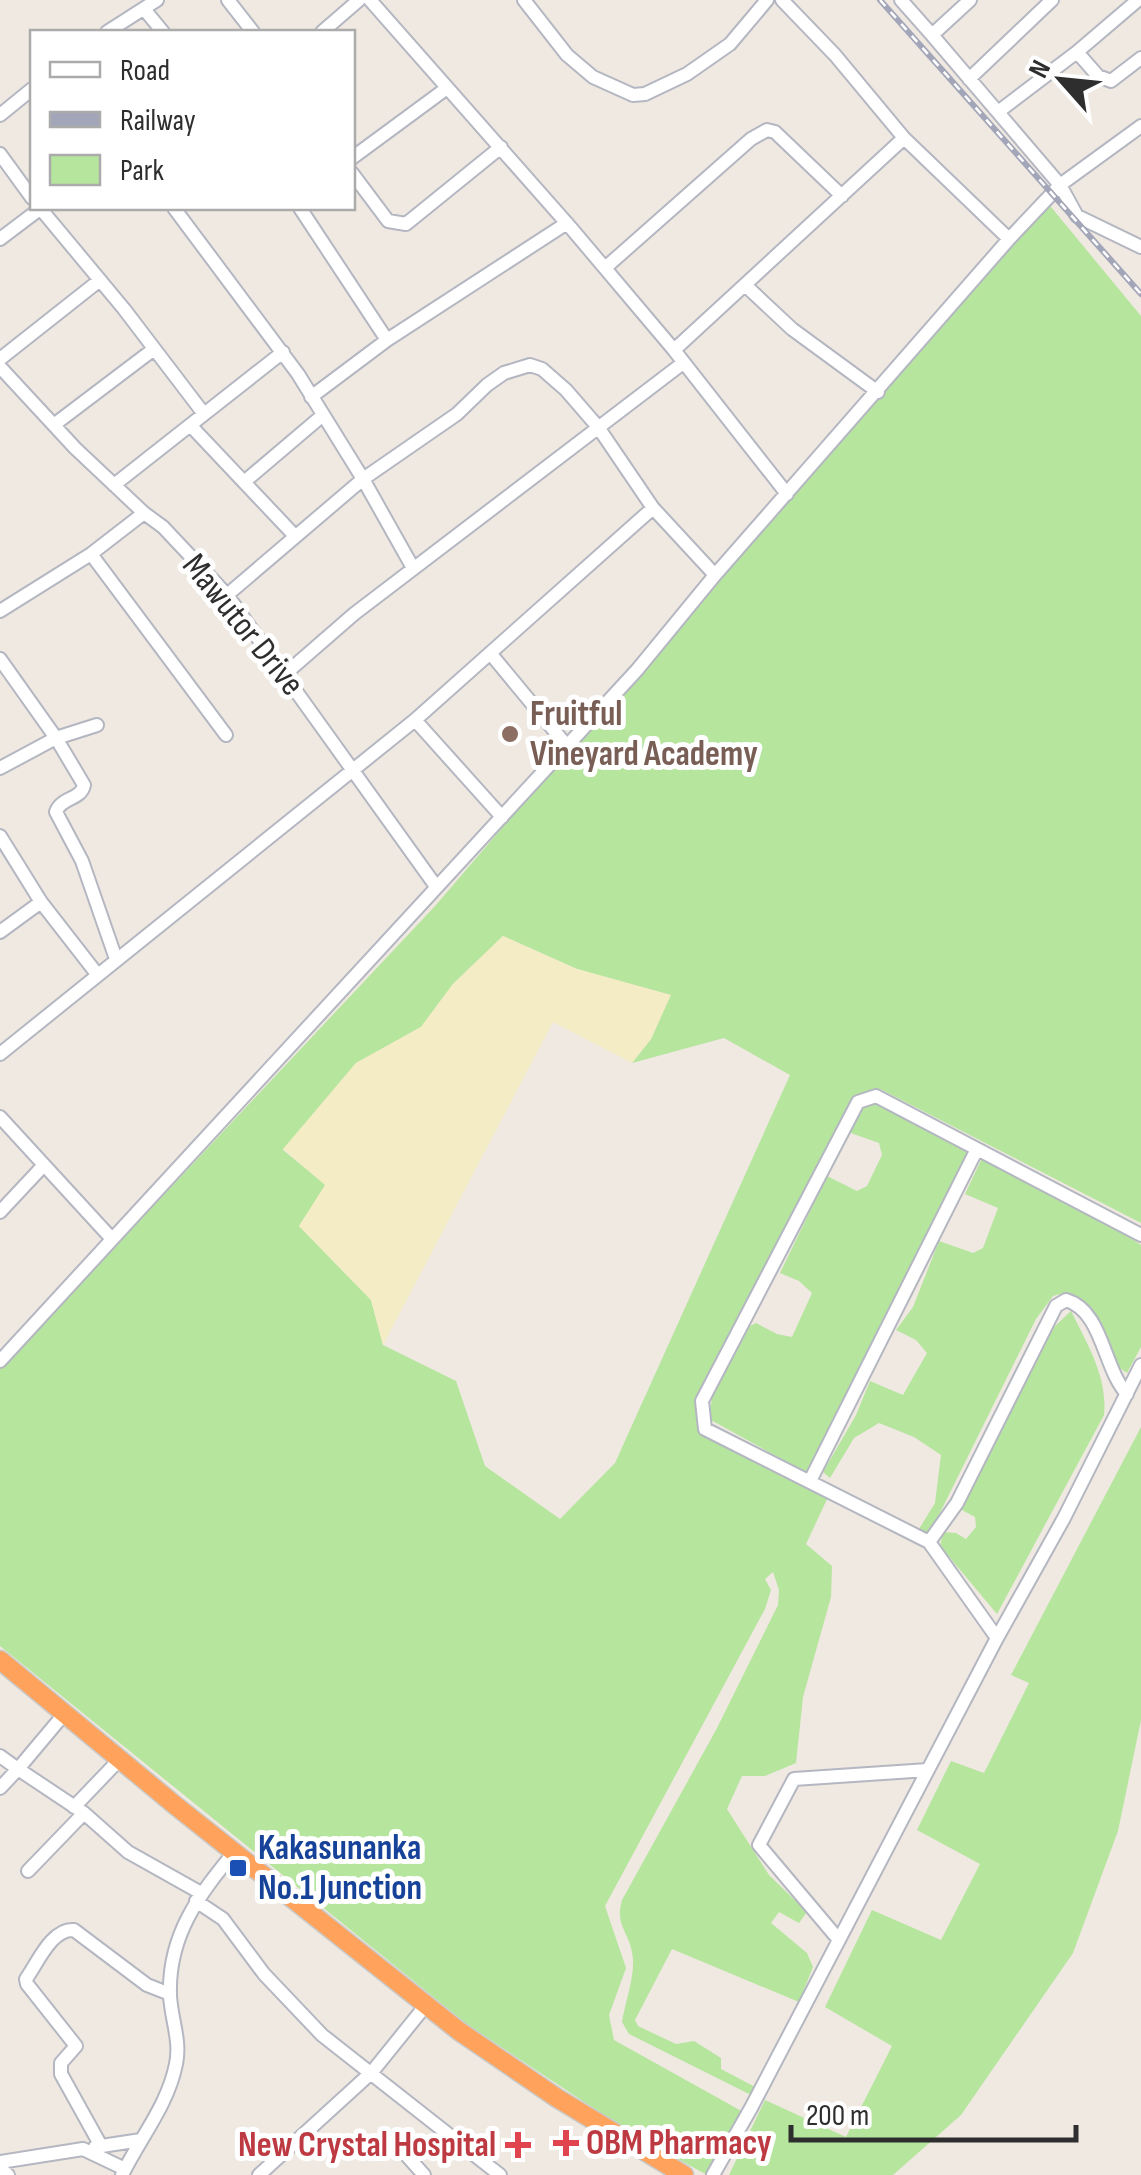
<svg xmlns="http://www.w3.org/2000/svg" width="1141" height="2175" viewBox="0 0 1141 2175" font-family="'Sofia Sans Condensed',sans-serif">
<style>
.green{fill:#b6e59e;fill-rule:evenodd}
.sand{fill:#f3ecc5}
.lines{fill:none;stroke-linecap:round;stroke-linejoin:round}
.minor-casing{stroke:#b4b7c1;stroke-width:16}
.highway-casing{stroke:#c9c9c9;stroke-width:21}
.minor{stroke:#fff;stroke-width:12}
.highway{stroke:#ffa35c;stroke-width:18}
.rail-casing{stroke:#a3a6b8;stroke-width:6}
.rail{stroke:#fff;stroke-width:2.5;stroke-dasharray:8;stroke-linecap:butt}
.education-dot{fill:#8d6e63;stroke:#fff;stroke-width:4}
.transit-dot{fill:#1a4fb4;stroke:#fff;stroke-width:4}
.health-dot{fill:#e0444e;stroke:#fff;stroke-width:4}
.labels{text-anchor:middle;dominant-baseline:central;stroke-width:10;stroke-linejoin:round;paint-order:stroke}
.street-label{font-size:35px;fill:#2e2e2e;stroke:#fff}
.education-label{font-size:35px;font-weight:bold;fill:#785e54;stroke:#fff;text-anchor:start}
.transit-label{font-size:35px;font-weight:bold;fill:#164399;stroke:#fff;text-anchor:start}
.health-label{font-size:35px;font-weight:bold;fill:#be3a42;stroke:#fff;text-anchor:start}
</style>
<rect width="100%" height="100%" fill="#efe9e1"/>
<path class="green" d="M1042,196l99,120v907l-261,-134 -28,10 -151,298 -3,24 131,74 -23,49 26,22 -1,31 -28,100 -7,66 -31,13h-23l-15,33 42,66 38,37 -8,11 -20,-11 -8,11 36,30 6,14 -14,35 -127,-53 -37,71 3,6 38,18 18,-3 27,17v11l36,19 -4,8 -124,-62 -7,-12c3,-19 12,-43 11,-62 -1,-26 -19,-33 -11,-60l94,-170 62,-125 1,-15 -6,-18 -8,7 6,11 -6,19 -160,297 21,62 -17,47 5,25 131,73 -38,62 -76,-42 -163,-108 -468,-379v-277l436,-464zM503,936l74,33 93,26 -19,44 -19,24 92,-25 66,37 -175,388 -55,56 -75,-53 -29,-85 -73,-36 -12,-45 -72,-74 27,-41 -43,-35 73,-87 65,-36 32,-43z
M877,1104l94,44 -164,325 -98,-54 3,-22 38,-71 6,-3 21,11 15,3 20,-44 -13,-12 -19,-8 47,-97 30,15 10,-5 15,-31 -3,-12 -31,-11 15,-25z
M982,1158l132,69 27,18v102l-14,26 -9,-6 -26,-59 -24,-16 -15,4 -17,23 -105,212 -4,4 -8,-6 16,-26 6,-48 -27,-18 -35,-14 -25,15 -24,40 -7,-6 33,-57 14,-34 33,14 24,-42 -11,-13 -20,-10 17,-23 26,-66 34,12 10,-5 15,-40 -33,-14z
M1071,1311c16,32 37,67 33,104l-107,199 -57,-68 3,-14 13,1 10,6 10,-12 -1,-10 -13,-7v-7l92,-176z
M1141,1427v293l-23,111 -45,122 -112,162 -68,60h-164l36,-75 81,37 46,-91 -67,-39 47,-97 69,30 39,-76 -63,-34 34,-69 33,12 45,-90 -18,-8z"/>
<path class="sand" d="M503,936l74,33 94,26 -20,44 -19,24 -79,-41 -170,323 -12,-45 -72,-74 26,-41 -42,-36 73,-86 65,-36 32,-43z"/>
<g class="lines">
<defs>
<path id="minor" d="M228,0l25,32
M370,0l201,228 103,122 113,144
M524,0l43,55 26,22 40,18 12,-1 42,-20 43,-30 37,-44
M782,0l53,55 69,83 105,101
M901,0l31,35
M970,0l-38,35 128,150 17,31 64,31
M144,9l19,23
M107,32l50,-32
M322,32l37,-32
M1077,52l21,24 13,5 30,-23
M969,79l83,-79
M998,112l79,-60 61,-52
M0,115l32,-26
M0,154l32,44
M352,158l95,-70
M352,173l36,48 18,3 95,-77
M40,208l84,101 80,105
M174,208l124,166 65,105 50,89
M300,208l87,132
M0,239l41,-31
M605,268l146,-129 16,-9 8,2 67,64
M745,285l47,44 86,63
M674,350l230,-212
M0,359l100,-79
M0,367l75,81 69,65
M311,397l76,-57 180,-117
M55,424l99,-75
M190,425l105,111
M244,482l79,-67
M114,485l169,-133
M91,554l135,181
M227,595l136,-116 94,-65 30,-29 17,-12 26,-8 12,4 24,21 32,37 55,81 62,67
M0,611l91,-57 53,-41 19,14 64,68 208,290
M490,653l77,93
M0,659l56,79 28,47c-3,15 -23,12 -28,27l26,49 34,98
M285,674l69,-60 329,-251
M415,720l87,97
M0,768l56,-30 41,-13
M0,836l41,66 56,72
M0,932l41,-30
M0,1054l415,-334 238,-212
M0,1117l112,122
M0,1212l43,-46
M0,1361l637,-691 78,-95 294,-336 51,-54 81,-59
M810,1481l167,-332
M929,1542l28,-39 99,-197 10,-6c37,11 37,68 61,94
M997,1638l-68,-96 -224,-113 -3,-28 156,-299 18,-6 265,139
M0,1756l18,13 47,-56
M0,1788l18,-19 66,44 44,39 73,41
M74,1807l46,-48
M28,1871l56,-58
M196,1901l27,18 41,55 58,61 178,140
M839,1940l-80,-95 35,-66 134,-9
M101,2146l-40,-72v-11l15,-17 -49,-62 -1,-5c12,-17 26,-51 48,-49l73,55 23,9
M95,2147l46,-7
M401,2149l23,26
M0,2162l83,-13 42,20
M0,2168l8,7
M122,2175c18,-37 46,-70 54,-111 5,-24 -5,-45 -6,-69 -2,-60 29,-100 65,-144
M259,2175l113,-103 54,-67
M713,2175l38,-67 246,-470 67,-120 77,-153"/>
<path id="highway" d="M0,1660l176,146 283,225 98,67 127,77"/>
</defs>
<use href="#minor" class="minor-casing"/>
<use href="#highway" class="highway-casing"/>
<use href="#minor" class="minor"/>
<use href="#highway" class="highway"/>
<defs>
<path id="rail" d="M880,0l261,294"/>
</defs>
<use href="#rail" class="rail-casing"/>
<use href="#rail" class="rail"/>
</g>
<circle class="education-dot" cx="510" cy="734" r="10"/>
<rect class="transit-dot" x="228" y="1858" width="20" height="20" rx="5"/>
<g class="health-dot">
<path d="M561 2128h10v10h10v10h-10v10h-10v-10h-10v-10h10z"/>
<path d="M513 2130h10v10h10v10h-10v10h-10v-10h-10v-10h10z"/>
</g>
<g class="labels">
<g class="street-label">
<text transform="translate(243 625) rotate(51)">Mawutor Drive</text>
</g>
<g class="education-label">
<text x="530" y="714">Fruitful<tspan x="530" dy="40">Vineyard Academy</tspan></text>
</g>
<g class="transit-label">
<text x="258" y="1848">Kakasunanka<tspan x="258" dy="40">No.1 Junction</tspan></text>
</g>
<g class="health-label">
<text x="586" y="2143">OBM Pharmacy</text>
<text x="496" y="2145" text-anchor="end">New Crystal Hospital</text>
</g>
</g>
<rect x="30" y="30" width="325" height="180" fill="#ffffff" stroke="#ababab" stroke-width="2.5"/>
<rect x="50" y="62" width="50" height="15" fill="#ffffff" stroke="#ababab" stroke-width="2.5"/>
<text x="120" y="80" font-size="30" fill="#2e2e2e">Road</text>
<rect x="50" y="112" width="50" height="15" fill="#a3a6b8" stroke="#ababab" stroke-width="2.5"/>
<text x="120" y="130" font-size="30" fill="#2e2e2e">Railway</text>
<rect x="50" y="155" width="50" height="30" fill="#b6e59e" stroke="#ababab" stroke-width="2.5"/>
<text x="120" y="180" font-size="30" fill="#2e2e2e">Park</text>
<g transform="translate(1061 80) rotate(297)" stroke="#ffffff" stroke-width="8" paint-order="stroke">
<path d="M0-8L18 38L0 25L-18 38Z" fill="#2e2e2e"/>
<text y="-15" font-size="28" font-weight="bold" text-anchor="middle" fill="#2e2e2e">N</text>
</g>
<path d="M791 2125v15h285v-15" fill="none" stroke="#2e2e2e" stroke-width="5"/>
<text x="806" y="2125" font-size="30" fill="#2e2e2e" stroke="#ffffff" stroke-width="8" paint-order="stroke">200 m</text>
</svg>
